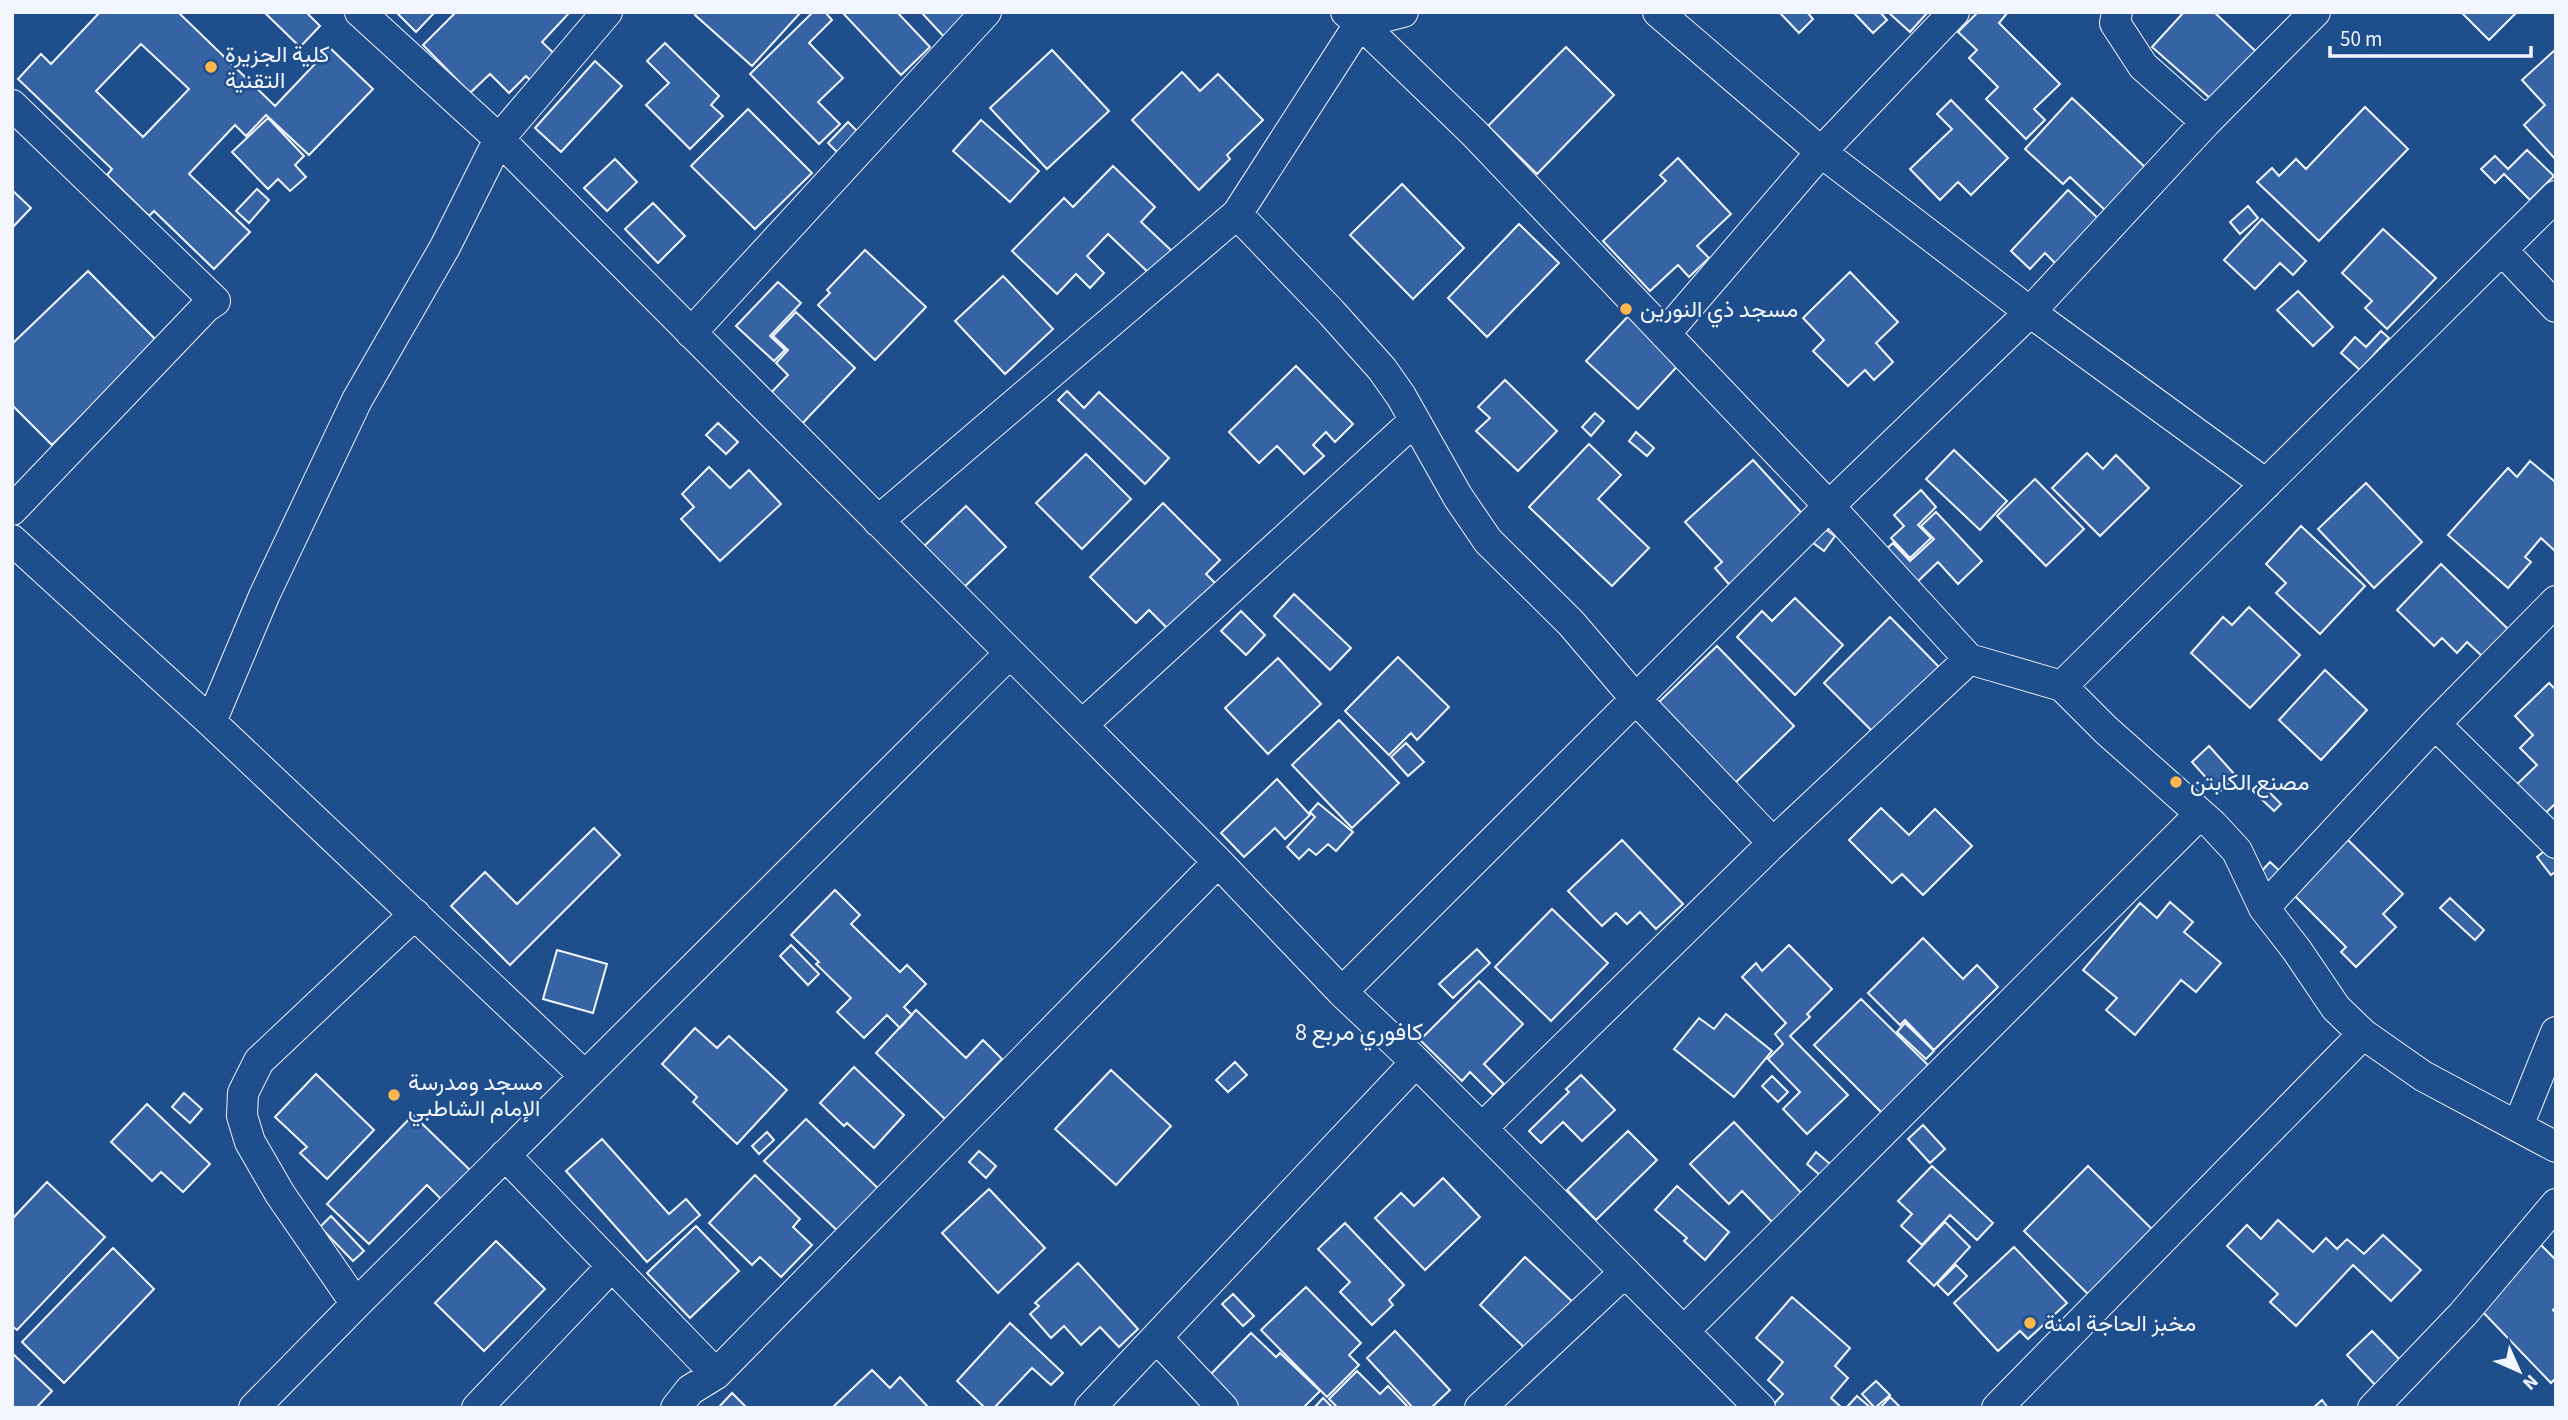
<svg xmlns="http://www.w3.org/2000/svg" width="2568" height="1420" viewBox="0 0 2568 1420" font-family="'Source Sans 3',Vazirmatn,sans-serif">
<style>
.building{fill:#3563a3;stroke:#f2f6ff;stroke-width:2;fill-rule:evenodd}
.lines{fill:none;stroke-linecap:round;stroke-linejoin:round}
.minor-casing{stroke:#f2f6ff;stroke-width:32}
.minor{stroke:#1f4e8c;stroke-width:30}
.poi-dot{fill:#ffb74d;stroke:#1f4e8c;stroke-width:2.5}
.labels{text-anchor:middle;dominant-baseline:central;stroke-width:5;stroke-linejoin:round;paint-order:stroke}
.poi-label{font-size:23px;fill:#f2f6ff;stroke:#1f4e8c;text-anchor:start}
.neighbourhood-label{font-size:24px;fill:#f2f6ff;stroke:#1f4e8c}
</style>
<rect width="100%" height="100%" fill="#1f4e8c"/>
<path class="building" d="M100,12h78l97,94 55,-58 43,41 -64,66 -43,-40 -20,21 -11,-11 -46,49 61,58 -36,37 -60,-58 -5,5 -42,-41 5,-6 -94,-90 23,-25 10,10zM141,44l48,45 -46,48 -47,-46z
M264,12h42l14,14 -20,21z
M396,12h39l-19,20z
M456,12h114l-28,30 22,21 -25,26 -13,-13 -17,17 -19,-19 -20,19 -47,-48z
M697,12h104l-49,54 -57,-51z
M813,12h12l7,8 -23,23 34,35 -25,24 22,22 -21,20 -69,-70z
M842,12h55l33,35 -29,28z
M921,12h40l7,7 -21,21z
M1782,12h25l6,7 -14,14 -18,-19z
M1853,12h27l7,8 -14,13z
M1888,12h40l-18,20z
M1978,12h30l-9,11 61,61 -26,25 11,11 -19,19 -40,-40 12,-12 -29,-29 8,-8 -19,-18z
M2184,12h30l50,47 -45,47 -67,-59z
M2461,12h56l-28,28z
M665,43l54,53 -8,9 12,11 -33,33 -44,-44 23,-22 -22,-22z
M1566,47l48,48 -77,79 -49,-48z
M2556,49v111l-32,-35 21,-20 -23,-25z
M1052,50l57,61 -62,58 -57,-61z
M595,61l27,25 -61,66 -26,-24z
M1182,72l18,19 18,-17 45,46 -36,35 3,4 -31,31 -67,-70z
M2072,98l75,71 -40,43 -37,-35 -7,7 -38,-35z
M1951,100l57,58 -37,37 -13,-13 -18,18 -30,-31 42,-40 -15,-15z
M2365,107l43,42 -89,92 -62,-59 15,-14 7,8 17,-17 10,10z
M748,109l64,64 -57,56 -64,-63z
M268,118l36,38 -9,9 11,12 -16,14 -12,-12 -10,10 -36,-37z
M981,120l58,51 -29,31 -57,-51z
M848,122l10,10 -20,21 -10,-10z
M2527,150l27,26 -24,24 -26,-26 -9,9 -14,-14 14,-13 13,13z
M1678,158l53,56 -34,32 12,12 -20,19 -11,-12 -28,26 -47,-50 63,-60 -6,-6z
M615,159l22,23 -30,29 -23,-23z
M1113,166l42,41 -14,15 32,30 -22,23 -43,-41 -21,22 17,17 -14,15 -14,-14 -19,20 -45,-43 52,-53 9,9z
M1402,184l62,64 -51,51 -63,-64z
M257,189l12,11 -20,23 -13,-12z
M12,190l19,18 -19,20z
M2068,190l34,32 -42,46 -15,-15 -15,16 -19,-18z
M653,203l32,33 -27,27 -33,-34z
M2248,206l10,12 -18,16 -10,-12z
M2262,219l44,42 -13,14 -13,-12 -25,26 -31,-29z
M1519,224l40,39 -72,74 -39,-39z
M2383,229l53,49 -49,51 -22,-21 7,-7 -30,-28z
M865,250l61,57 -51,53 -57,-55 12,-12 -3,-3z
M88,271l70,71 -106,103 -40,-40v-61z
M1850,272l48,50 -22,21 17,19 -19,18 -9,-10 -17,16 -35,-35 11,-11 -21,-22z
M1003,276l50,53 -48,45 -50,-53z
M778,282l23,21 -31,33 15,14 -11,11 -38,-35z
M2298,291l35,36 -20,19 -36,-36z
M1633,311l51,48 -46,50 -52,-48z
M796,312l59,56 -58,61 -32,-30 23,-24 -12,-12 12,-13 -15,-14z
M2381,331l8,7 -29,32 -19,-17 14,-16 11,10z
M1296,366l57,58 -18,18 -9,-10 -13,13 11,11 -20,18 -27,-28 -18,17 -30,-31z
M1505,380l52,51 -39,40 -42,-40 14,-13 -12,-11z
M1067,391l17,17 15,-16 70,66 -24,26 -87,-84z
M1595,413l9,8 -13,15 -9,-9z
M718,423l20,19 -12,12 -20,-19z
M1636,432l18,16 -7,8 -18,-15z
M1589,444l32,31 -23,24 51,49 -37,38 -83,-79z
M1954,450l53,51 -27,29 -54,-51z
M2087,453l16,16 13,-14 33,33 -49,48 -48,-48z
M1086,454l45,45 -49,50 -46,-46z
M1753,460l55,60 -74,70 -19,-22 7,-6 -37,-40z
M2530,461l24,20 2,-2v73l-15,-14 -16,19 6,5 -23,26 -60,-53 60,-67 9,9z
M709,467l21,21 19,-18 32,34 -61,57 -39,-42 13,-12 -12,-13z
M2035,479l49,50 -38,37 -49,-50z
M2366,483l56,59 -48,46 -56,-59z
M1921,490l15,17 -18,18 13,13 -21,20 -19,-20 13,-12 -10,-11z
M1163,503l57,57 -14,14 12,12 -47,46 -22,-22 -13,13 -46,-46z
M966,506l40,41 -46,44 -40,-41z
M1936,512l46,49 -24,23 -20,-22 -24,23 -31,-33 10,-9 17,18 24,-22 -13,-13z
M1818,524l17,12 -11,15 -16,-12z
M2301,526l64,60 -45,48 -44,-41 10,-10 -20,-19z
M2441,564l67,65 -26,27 -15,-14 -10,11 -15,-15 -8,8 -37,-36z
M1294,594l57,54 -21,22 -56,-54z
M1795,598l48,47 -48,50 -58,-58 25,-26 10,10z
M2249,607l51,48 -50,53 -59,-55 32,-36 9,8z
M1241,611l24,24 -19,20 -25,-24z
M1890,617l52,53 -62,69 -56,-56z
M1717,646l77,80 -60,58 -77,-80z
M1398,657l51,50 -32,33 -6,-7 -22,22 -44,-44z
M1278,658l43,46 -53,50 -43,-46z
M2325,670l42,40 -46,50 -42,-40z
M2549,683l7,7v113l-17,16 -28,-29 26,-25 -17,-17 13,-13 -18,-19z
M1339,720l60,63 -47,45 -60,-63z
M1406,743l18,19 -16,14 -17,-19z
M2209,746l27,30 -17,16 -27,-30z
M1277,779l33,36 -25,24 -10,-11 -31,29 -23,-24z
M2260,783l21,21 -7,7 -22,-21z
M1318,803l35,29 -17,19 -8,-7 -12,11 -7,-6 -10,10 -12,-12 28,-30 -5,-5z
M1881,808l28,27 26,-26 37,37 -49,49 -21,-21 -10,9 -43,-43z
M594,828l26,27 -110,110 -59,-59 34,-34 32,32z
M2347,839l56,55 -20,20 13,13 -40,40 -15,-15 5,-5 -53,-53z
M1622,840l61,64 -27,25 -16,-17 -13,12 -11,-11 -14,13 -34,-35z
M2549,847l7,8v16l-5,4 -14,-18z
M2270,862l13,12 -11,12 -13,-12z
M835,890l25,25 -9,9 49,48 7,-7 19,19 -22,23 8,8 -12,13 -13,-13 -23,23 -27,-26 14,-14 -35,-34 3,-2 -28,-27z
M2450,898l34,32 -9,10 -35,-32z
M2170,902l23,20 -9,10 37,31 -25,29 -15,-12 -46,55 -29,-25 11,-12 -34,-28 57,-67 17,15z
M1552,909l56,54 -57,58 -56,-54z
M1923,938l40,41 14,-14 21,22 -64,63 -29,-30 -5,5 -32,-32z
M791,945l28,29 -11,11 -28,-29z
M1789,945l43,44 -25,25 3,3 -20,19 58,59 -41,39 -24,-25 17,-17 -32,-33 15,-15 -8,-10 11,-11 -44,-46 14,-14 6,8z
M1477,949l13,14 -37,35 -14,-14z
M557,950l50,14 -14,49 -50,-14z
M1479,981l44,43 -39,40 20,20 -11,11 -23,-23 -8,9 -42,-41z
M1861,999l68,67 -45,49 -70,-70z
M916,1010l50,48 17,-18 19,19 -57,60 -69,-66z
M1726,1014l46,37 -38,46 -60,-48 25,-31 15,11z
M1905,1023l29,28 -8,8 -29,-27z
M695,1028l22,20 12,-12 58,54 -50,54 -44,-42 4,-5 -35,-33z
M1235,1062l12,13 -19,17 -12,-12z
M854,1067l50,48 -30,33 -27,-25 -3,3 -24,-23z
M1111,1070l60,56 -55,59 -61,-56z
M316,1074l58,56 -47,49 -27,-26 7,-6 -32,-30z
M1581,1075l34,35 -33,31 -19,-19 -22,21 -12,-12 40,-39 -3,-3z
M1772,1076l16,16 -10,10 -16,-16z
M184,1093l18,16 -12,14 -18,-16z
M147,1104l63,60 -27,28 -22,-20 -9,9 -41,-39z
M413,1115l57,55 -29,29 -14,-14 -58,59 -42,-40z
M806,1119l78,75 -41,42 -79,-75z
M1734,1122l73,77 -30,28 -35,-36 -13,13 -39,-40z
M1923,1125l22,24 -15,14 -22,-24z
M1628,1131l29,29 -61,60 -29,-30z
M767,1132l7,8 -15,14 -7,-8z
M602,1139l67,75 17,-15 14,16 -53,47 -81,-91z
M979,1151l17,15 -10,12 -17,-16z
M1816,1152l14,12 -9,12 -14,-12z
M1932,1166l61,57 -16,17 -27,-25 -28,30 -21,-19 11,-12 -14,-13z
M2088,1166l73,72 -64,65 -73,-72z
M755,1175l45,44 -7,8 19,18 -31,32 -21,-20 -8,8 -43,-42z
M1443,1178l37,39 -55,53 -50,-52 26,-25 13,13z
M47,1182l58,55 -88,93 -5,-4v-107z
M1677,1186l52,46 -24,28 -21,-19 3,-3 -32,-28z
M989,1189l56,59 -47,45 -56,-60z
M331,1216l33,35 -11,10 -33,-34z
M2278,1220l35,32 13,-14 11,11 10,-10 17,15 19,-19 38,35 -30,31 -38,-36 -57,61 -26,-24 8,-8 -51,-48 20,-21 14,14z
M1945,1222l25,25 -36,39 -26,-25z
M1345,1223l59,62 -15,15 4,5 -21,20 -32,-33 10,-10 -32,-33z
M696,1226l43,45 -49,47 -43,-45z
M496,1241l49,48 -61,62 -49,-48z
M2540,1244l16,16v47l-3,3 3,3v65l-5,5 -72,-75z
M2014,1247l53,56 -39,36 -8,-8 -22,20 -44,-48z
M113,1248l41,41 -90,94 -42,-41z
M1525,1257l53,50 -46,48 -52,-50z
M1078,1263l60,66 -19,18 -19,-20 -19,18 -17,-19 -13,12 -21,-24 9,-8 -4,-3z
M1956,1265l11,11 -19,19 -11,-11z
M1306,1287l55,56 -12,12 10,10 -32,32 -66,-67z
M1233,1294l21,22 -11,10 -21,-22z
M1792,1297l58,51 -15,18 13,12 -17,20 11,10h-72l13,-14 -15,-14 15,-18 -27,-24z
M1010,1323l53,50 -12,12 -19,-17 -38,40h-9l-28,-27z
M1395,1331l55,59 -19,18h-18l-46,-50z
M2372,1331l32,33 -26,24 -31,-33z
M1251,1333l25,24 4,-4 40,38 -17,17h-69l-29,-28z
M12,1353l40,38 -16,17h-24z
M872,1370l18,18 10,-11 29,31 -96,-1z
M1357,1371l23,23 8,-8 21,22h-71l-9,-9z
M1876,1381l14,14 -15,13 -13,-14z
M732,1393l15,15h-29z
M1857,1396l14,12h-25z
M1890,1397l11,11h-21z
M1323,1398l10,10h-19z
M2322,1400l6,8h-15z"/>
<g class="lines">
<defs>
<path id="minor" d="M360,12l139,127 719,723 124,130 74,70 344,346
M1346,12l14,11 114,110 355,373 140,153 93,27 44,44 107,95 24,26 27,57 32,41 40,59 27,26 60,42 133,71
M1658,12l163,140 209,160 236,172
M2117,12l-2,11 28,43 63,56
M12,105l203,196 -9,6 -194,203
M1237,214l94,98 51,57 19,27 57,101 30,44 83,82 64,75 138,145
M2502,250l54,57
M691,333l295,-321
M1665,334l156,-182 133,-140
M878,521l359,-307 123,-191 43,-11
M12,540l199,182 374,354
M2062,686l494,-490
M211,722l53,-126 93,-196 88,-153 54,-108 108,-127
M2435,724l121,119
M1082,725l332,-304
M2264,908l171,-184 121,-123
M1342,992l487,-486 201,-194 176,-190 109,-110
M2518,1126l38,-94
M1482,1128l291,-285 196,-184
M505,1155l211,219
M356,1304l-76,-110 -30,-52 -8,-26 1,-23 16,-32 156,-147
M1684,1331l516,-517
M1157,1338l66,70
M254,1408l102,-104 654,-651
M477,1408l135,-142
M676,1408l14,-18 26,-16 502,-512
M1090,1408l326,-346
M1480,1408l145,-136
M1997,1408l366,-374
M2373,1408l90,-94 93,-110"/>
</defs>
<use href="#minor" class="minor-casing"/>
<use href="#minor" class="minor"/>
</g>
<g class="poi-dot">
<circle cx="211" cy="67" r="7"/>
<circle cx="1626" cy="309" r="7"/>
<circle cx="2176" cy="782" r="7"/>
<circle cx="394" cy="1095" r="7"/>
<circle cx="2030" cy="1323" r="7"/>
</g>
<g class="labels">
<g class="poi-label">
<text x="225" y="54">كلية الجزيرة<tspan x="225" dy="26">التقنية</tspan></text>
<text x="1640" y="309">مسجد ذي النورين</text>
<text x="2190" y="782">مصنع الكابتن</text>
<text x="408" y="1082">مسجد ومدرسة<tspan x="408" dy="26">الإمام الشاطبي</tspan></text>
<text x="2044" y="1323">مخبز الحاجة امنة</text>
</g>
<g class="neighbourhood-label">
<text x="1359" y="1032">كافوري مربع 8</text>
</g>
</g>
<rect width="2568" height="1420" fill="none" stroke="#f2f6ff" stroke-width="28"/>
<g transform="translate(2519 1371) rotate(135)" stroke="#1f4e8c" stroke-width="5" paint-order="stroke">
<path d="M0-5L12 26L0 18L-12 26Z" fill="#f2f6ff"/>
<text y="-10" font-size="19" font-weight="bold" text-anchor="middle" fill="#f2f6ff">N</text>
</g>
<path d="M2330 46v10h201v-10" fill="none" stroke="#f2f6ff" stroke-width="3.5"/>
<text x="2340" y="46" font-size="21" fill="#f2f6ff" stroke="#1f4e8c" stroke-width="5" paint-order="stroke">50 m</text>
</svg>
